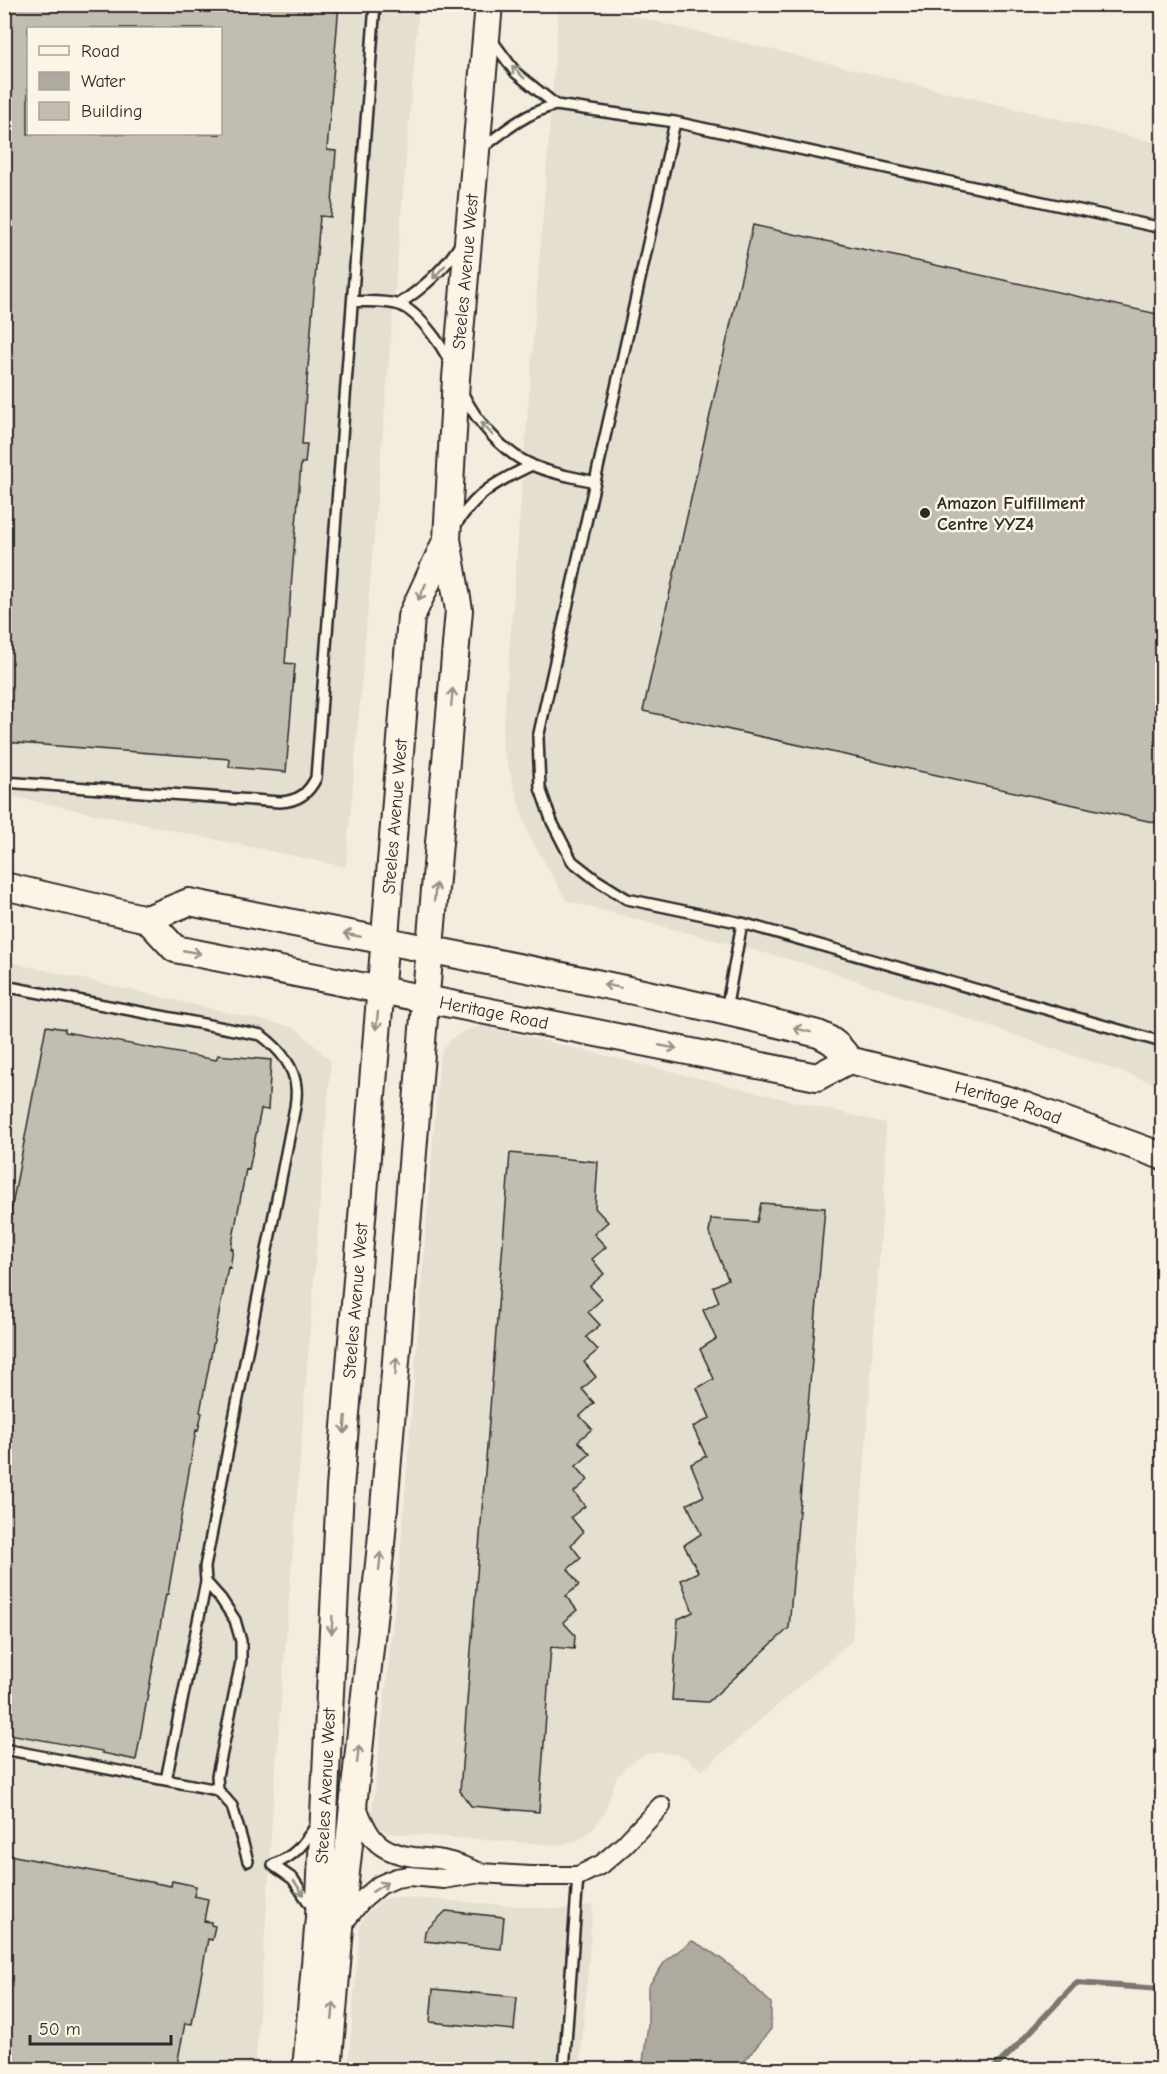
<svg xmlns="http://www.w3.org/2000/svg" width="1167" height="2074" viewBox="0 0 1167 2074" font-family="'Comic Neue',sans-serif">
<style>
.built{fill:#e5dfd0;fill-rule:evenodd}
.water{fill:#afaaa0;stroke:#7a7771;stroke-width:1.5}
.lines{fill:none;stroke-linecap:round;stroke-linejoin:round}
.stream{stroke:#7a7771;stroke-width:6}
.building{fill:#c2bdb1;stroke:#2b2b2b;stroke-width:1.5;fill-rule:evenodd}
.service-casing{stroke:#2b2b2b;stroke-width:14}
.minor-casing{stroke:#2b2b2b;stroke-width:22}
.secondary-casing{stroke:#2b2b2b;stroke-width:30}
.service{stroke:#fcf5e5;stroke-width:9}
.minor{stroke:#fcf5e5;stroke-width:18}
.secondary{stroke:#fcf5e5;stroke-width:26}
.oneway{stroke:#949088}
.poi-dot{fill:#2b2b2b;stroke:#fcf5e5;stroke-width:2}
.labels{text-anchor:middle;dominant-baseline:central;stroke-width:5;stroke-linejoin:round;paint-order:stroke}
.street-label{font-size:18px;fill:#2b2b2b;stroke:#fcf5e5}
.poi-label{font-size:18px;font-weight:bold;fill:#2b2b2b;stroke:#fcf5e5;text-anchor:start}
</style>
<rect width="100%" height="100%" fill="#f4edde"/>
<filter id="ink" filterUnits="userSpaceOnUse"><feTurbulence type="fractalNoise" baseFrequency=".0167" numOctaves="2"/><feDisplacementMap in="SourceGraphic" scale="12" xChannelSelector="R" yChannelSelector="G"/><feConvolveMatrix kernelMatrix="1 2 1 2 8 2 1 2 1" color-interpolation-filters="sRGB"/></filter>
<g filter="url(#ink)">
<path class="built" d="M5,5h414l-73,862 -341,-72zM28,28h192v106h-192z
M559,5h28l575,139v942l-348,-120 -247,-65 -39,-67 -26,-88z
M5,961l291,67 35,33 -59,756 -3,61 -14,191 -250,1z
M483,1026l402,97 1,40 -34,477 -150,131 -14,-12 -9,-4 -19,-3 -17,3 -14,9 -13,14 -11,34 -10,15 -16,13 -20,5 -170,-12 -10,-5 -7,-14 28,-256 39,-494 3,-13 11,-13 12,-8z
M401,1897l156,12h16l20,-5 -13,165 -232,1 12,-145 5,-9 14,-14 7,-4z"/>
<path class="water" d="M692,1941c31,15 54,38 79,62v26l-33,40h-96l6,-45v-37l18,-27z"/>
<g class="lines">
<path class="stream" d="M992,2070l23,-22 61,-65 86,6"/>
</g>
<path class="building" d="M6,4h333l-12,146 9,1 -5,66 -11,-1 -18,228h5l-2,19h-4l-16,200 10,1 -9,108 -57,-5 1,-8 -226,-17zM28,28h192v106h-192z
M753,225l409,90v509l-519,-113z
M46,1026l19,3v3l151,28 2,-5 53,5 -3,50 -7,-1 -12,61 -3,-1 -15,80h2l-3,19 -2,-1 -28,145 2,1 -4,18 -2,-1 -28,164h-2l-30,166 -34,-7v-2l-98,-18v-485z
M510,1153l88,9 -3,46 13,14 -14,12 12,13 -14,12 12,15 -14,12 12,13 -14,13 12,13 -14,12 12,13 -14,12 12,15 -14,12 12,14 -14,13 12,13 -14,12 12,13 -14,12 12,14 -14,12 11,14 -14,11 12,15 -12,13 10,13 -13,11 11,16 -13,11 11,14 -14,12 12,13 -1,14 -23,-2 -12,165 -68,-6 -11,-15z
M761,1203l64,5 -36,420 -81,74 -36,-2 6,-81 15,-7 -12,-32 17,-8 -14,-27 17,-11 -14,-30 17,-8 -13,-32 15,-8 -13,-29 17,-9 -13,-30 17,-9 -14,-30 16,-10 -13,-29 16,-8 -6,-15 15,-8 -19,-46 2,-14 46,3z
M4,1854l167,32 1,-5 24,5 -2,10 14,3 -4,22 7,1v3l4,1 -3,14 -4,-1 -16,85 -7,-1 -9,47h-172z
M446,1911l58,6 -3,32 -77,-8 1,-10z
M433,1989l84,8 -3,33 -84,-8z"/>
<g class="lines">
<defs>
<path id="service" d="M491,39l25,34 40,32
M481,149c23,-18 46,-37 75,-44l119,17
M1162,228l-487,-106 -137,616 2,50 12,34 20,39 23,18 32,20 115,24 420,119
M353,301c14,1 30,0 43,3 20,4 46,41 54,59
M399,304c24,-16 45,-34 61,-59
M462,392c14,29 40,60 70,73 19,9 43,12 63,17
M455,526c22,-34 41,-44 77,-61
M4,782l276,20c18,-1 28,-8 36,-24l59,-774
M4,986l257,49c16,12 33,30 35,52 1,6 0,13 -1,20l-90,460 1,15 15,17 14,21 6,21v21l-24,114 1,14 14,16 16,55
M726,1010l16,-87
M4,1749l214,41
M166,1780l40,-198
M273,1865c23,-10 30,-20 44,-41
M273,1865l20,14 20,30
M521,2070h3
M564,2070l14,-194"/>
<path id="minor" d="M356,1804c12,33 21,48 58,53 11,1 23,1 33,4 11,2 21,8 32,11
M341,1926l20,-25 19,-16 16,-7 13,-2 35,3 36,-6 51,3h47l24,-12 22,-19 37,-39"/>
<g id="secondary">
<path id="s1" d="M4,886l143,33 28,30 642,128 32,-17"/>
<path id="s2" d="M147,919l42,-17c210,43 421,79 629,132 15,6 22,13 31,26l160,40 153,56"/>
<path id="s3" d="M306,2070l13,-153 21,-429 71,-871 36,-78"/>
<path id="s4" d="M328,2070l12,-142 41,-383 42,-516 36,-419 -12,-71 9,-161 33,-374"/>
</g>
</defs>
<use href="#service" class="service-casing"/>
<use href="#minor" class="minor-casing"/>
<use href="#secondary" class="secondary-casing"/>
<use href="#service" class="service"/>
<use href="#minor" class="minor"/>
<use href="#secondary" class="secondary"/>
</g>
<defs><path id="oneway-shaft" d="M-6 0H5M1.5-3L5.5 0L1.5 3" fill="none" stroke-width="1.6" stroke-linecap="round" stroke-linejoin="round" transform="scale(1.5)"/></defs>
<g class="oneway">
<use href="#oneway-shaft" transform="translate(518 72) rotate(-135)"/>
<use href="#oneway-shaft" transform="translate(439 272) rotate(133)"/>
<use href="#oneway-shaft" transform="translate(487 429) rotate(-131)"/>
<use href="#oneway-shaft" transform="translate(422 592) rotate(115)"/>
<use href="#oneway-shaft" transform="translate(452 697) rotate(-85)"/>
<use href="#oneway-shaft" transform="translate(435 892) rotate(-85)"/>
<use href="#oneway-shaft" transform="translate(352 935) rotate(-169)"/>
<use href="#oneway-shaft" transform="translate(192 952) rotate(11)"/>
<use href="#oneway-shaft" transform="translate(612 986) rotate(-168)"/>
<use href="#oneway-shaft" transform="translate(377 1021) rotate(96)"/>
<use href="#oneway-shaft" transform="translate(802 1030) rotate(-166)"/>
<use href="#oneway-shaft" transform="translate(668 1047) rotate(11)"/>
<use href="#oneway-shaft" transform="translate(396 1366) rotate(-86)"/>
<use href="#oneway-shaft" transform="translate(345 1425) rotate(95)"/>
<use href="#oneway-shaft" transform="translate(380 1561) rotate(-84)"/>
<use href="#oneway-shaft" transform="translate(332 1625) rotate(93)"/>
<use href="#oneway-shaft" transform="translate(358 1754) rotate(-84)"/>
<use href="#oneway-shaft" transform="translate(380 1887) rotate(-32)"/>
<use href="#oneway-shaft" transform="translate(299 1888) rotate(54)"/>
<use href="#oneway-shaft" transform="translate(333 2011) rotate(-85)"/>
</g>
</g>
<circle class="poi-dot" cx="925" cy="513" r="6"/>
<g class="labels">
<g class="street-label">
<text stroke="none"><textPath href="#s4" startOffset="1806">Steeles Avenue West</textPath></text>
<text stroke="none"><textPath href="#s3" startOffset="1257">Steeles Avenue West</textPath></text>
<text stroke="none"><textPath href="#s1" startOffset="513">Heritage Road</textPath></text>
<text stroke="none"><textPath href="#s2" startOffset="894">Heritage Road</textPath></text>
<text stroke="none"><textPath href="#s3" startOffset="771">Steeles Avenue West</textPath></text>
<text stroke="none"><textPath href="#s3" startOffset="285">Steeles Avenue West</textPath></text>
</g>
<g class="poi-label">
<text x="937" y="503">Amazon Fulfillment<tspan x="937" dy="21">Centre YYZ4</tspan></text>
</g>
</g>
<rect width="1167" height="2074" fill="none" stroke="#fcf5e5" stroke-width="24"/>
<rect x="12" y="12" width="1143" height="2050" fill="none" stroke="#2b2b2b" stroke-width="2" filter="url(#ink)"/>
<rect x="27" y="27" width="195" height="108" fill="#fcf5e5" stroke="#a8a49b" stroke-width="1.5"/>
<rect x="39" y="46" width="30" height="9" fill="#fcf5e5" stroke="#a8a49b" stroke-width="1.5"/>
<text x="81" y="57" font-size="18" fill="#2b2b2b">Road</text>
<rect x="39" y="72" width="30" height="18" fill="#afaaa0" stroke="#a8a49b" stroke-width="1.5"/>
<text x="81" y="87" font-size="18" fill="#2b2b2b">Water</text>
<rect x="39" y="102" width="30" height="18" fill="#c2bdb1" stroke="#a8a49b" stroke-width="1.5"/>
<text x="81" y="117" font-size="18" fill="#2b2b2b">Building</text>
<path d="M30 2035v9h141v-9" fill="none" stroke="#2b2b2b" stroke-width="3"/>
<text x="39" y="2035" font-size="18" fill="#2b2b2b" stroke="#fcf5e5" stroke-width="4.5" paint-order="stroke">50 m</text>
</svg>
